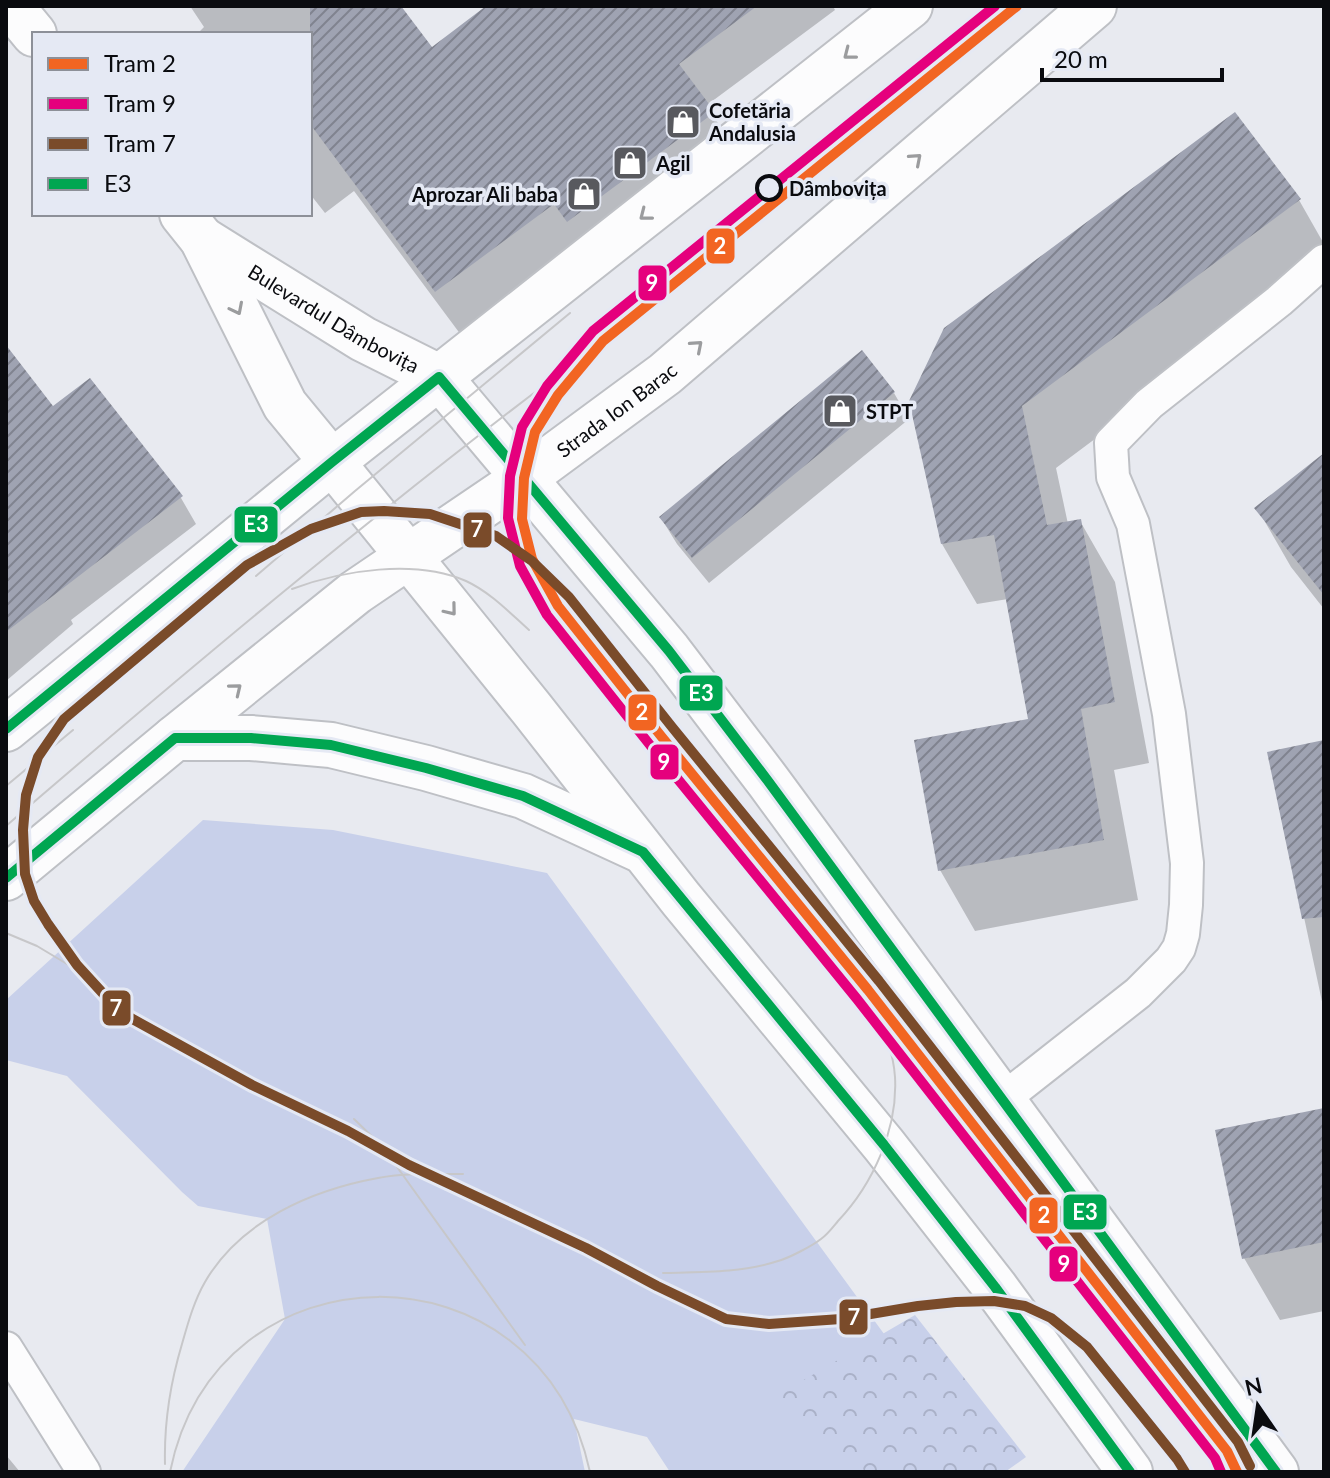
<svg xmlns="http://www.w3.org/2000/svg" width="1330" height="1478" viewBox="0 0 1330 1478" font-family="Lato,sans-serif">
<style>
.grass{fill:#c8d0ea}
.forest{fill:url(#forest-crowns)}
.shadow{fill:#0003}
.building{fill:url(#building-hatch)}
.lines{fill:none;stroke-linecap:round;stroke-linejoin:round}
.service-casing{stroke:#bec0c5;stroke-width:36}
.minor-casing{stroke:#bec0c5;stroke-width:48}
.tertiary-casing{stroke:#bec0c5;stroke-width:48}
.service{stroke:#fcfcfd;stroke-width:32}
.minor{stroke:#fcfcfd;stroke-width:44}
.tertiary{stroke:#fcfcfd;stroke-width:44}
.tram{stroke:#c7c7c9;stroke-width:2}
.bus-1-casing{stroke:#e5e9f4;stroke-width:16}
.bus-1{stroke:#00a651;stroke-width:10}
.tram-1-casing{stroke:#e5e9f4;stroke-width:16}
.tram-2-casing{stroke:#e5e9f4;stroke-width:16}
.tram-3-casing{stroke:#e5e9f4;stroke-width:16}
.tram-1{stroke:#f26522;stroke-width:10}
.tram-2{stroke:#e5007d;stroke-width:10}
.tram-3{stroke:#7a4b2a;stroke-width:10}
.oneway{stroke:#9b9c9e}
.stop-dot{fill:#e5e9f4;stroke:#0a0b0f;stroke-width:4}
.labels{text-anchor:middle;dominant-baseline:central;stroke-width:7;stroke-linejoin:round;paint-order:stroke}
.poi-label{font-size:20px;font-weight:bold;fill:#0a0b0f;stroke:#e5e9f4;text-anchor:start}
.stop-label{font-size:20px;font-weight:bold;fill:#0a0b0f;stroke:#e5e9f4;text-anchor:start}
.street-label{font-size:20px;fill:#0a0b0f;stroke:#e5e9f4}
.line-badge{stroke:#e5e9f4;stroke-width:3}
.badge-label{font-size:22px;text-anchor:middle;font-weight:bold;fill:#fff}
</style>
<defs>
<pattern id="forest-crowns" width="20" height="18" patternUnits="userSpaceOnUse" patternTransform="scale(2)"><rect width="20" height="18" fill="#c8d0ea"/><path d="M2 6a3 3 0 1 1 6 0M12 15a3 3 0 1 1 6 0" fill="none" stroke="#aab1c8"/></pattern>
<pattern id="building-hatch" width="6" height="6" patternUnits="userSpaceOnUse" patternTransform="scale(2)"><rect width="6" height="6" fill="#9fa3b2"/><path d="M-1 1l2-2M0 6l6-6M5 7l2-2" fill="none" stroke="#80838f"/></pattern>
</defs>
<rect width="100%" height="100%" fill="#e8eaf0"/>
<path class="grass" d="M203,820l130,10 214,43 438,599h-315l-23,-35 -73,-18 11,53h-403l103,-153 -18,-100 -69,-13 -16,-14 -115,-116 -61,-16v-60z"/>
<path class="forest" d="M915,1315l111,142 -21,15h-138l-101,-70z"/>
<path class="shadow" d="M190,6h208l33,44 61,-44h341l2,4 -128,95 31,51 -277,179 -107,-144 -29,22 -15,-19v-160h-113l7,-7z
M1299,200l25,44v24l-268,200 12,56 12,-3 35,61 34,181 -35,7 24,130 -163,31 -35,-61 90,-150 -22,-121 -31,5 -35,-60 -31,-143z
M894,393l15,26 -200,164 -32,-39 -16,-26z
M6,455l175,43 15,26 -125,96 2,4 -67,57z
M1324,456v153l-33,-42 -34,-59z
M1324,742v269l-55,-258z
M1324,1110v201l-44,9 -36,-62z
M6,1455l14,17h-14z"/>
<path class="building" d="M310,6h91l31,41 54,-41h271l-78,58 36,48 -148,110 -13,-18 -119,88 -125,-168z
M1235,112l66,87 -279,207 25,119 34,-6 34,183 -34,7 23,131 -166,31 -24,-131 114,-21 -34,-184 -53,9 -32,-143 35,-73z
M6,345l47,61 37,-28 93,118 -177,136z
M862,350l33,42 -203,166 -33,-41z
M1324,453v142l-70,-87z
M1324,740v177l-22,2 -35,-167z
M1324,1108v134l-82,17 -27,-129z"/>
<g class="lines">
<defs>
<path id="service" d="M1002,1100l136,-107 33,-33 8,-12 4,-14 3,-29 1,-42 -18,-149 -36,-190 -20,-47 -2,-34 38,-39 130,-103 45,-40
M6,1348l78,124"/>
<g id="minor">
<path d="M11,6l23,28"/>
<path d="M182,214l20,25 83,166 47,57"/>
<path id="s1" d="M202,239l161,100 76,38"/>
</g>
<g id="tertiary">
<path d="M439,377l230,274 99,130 508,691"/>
<path d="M332,462l199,246 150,191 203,246 111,142 135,185"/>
<path d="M6,729l326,-267 578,-456"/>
<path d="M175,738h76l80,7 95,23 97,28 115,53"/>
<path id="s2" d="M6,878l169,-140 181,-146 168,-114 141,-104 429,-368"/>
</g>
</defs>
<use href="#service" class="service-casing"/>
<use href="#minor" class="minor-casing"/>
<use href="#tertiary" class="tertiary-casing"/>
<use href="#service" class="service"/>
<use href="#minor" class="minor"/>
<use href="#tertiary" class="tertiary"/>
<path class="tram" d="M256,576l99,-85 215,-178
M292,589c51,-19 123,-30 174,-8 24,11 44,32 63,49
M6,786l67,-56
M6,826c194,-167 391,-332 597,-485
M6,933l31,13 90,54
M354,1119l28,27 143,199
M663,1273c37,-1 79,0 115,-12 11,-3 34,-15 43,-22 7,-5 12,-12 17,-18 35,-37 60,-92 57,-144 -2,-31 -16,-59 -27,-87
M165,1464c-1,-41 5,-80 17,-120 6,-21 12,-43 23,-62 35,-61 107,-92 173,-104 27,-5 57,-4 85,-4
M170,1472c47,-232 369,-235 420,0"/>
<defs>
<path id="bus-1" d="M6,729l326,-267 107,-85 230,274 99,130 508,691
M6,878l169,-140h76l80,7 95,23 97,28 120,56 241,293 111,142 135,185"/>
</defs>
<use href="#bus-1" class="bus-1-casing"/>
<use href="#bus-1" class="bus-1"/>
<defs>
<path id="tram-1" d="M1017,6l-414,335 -45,54 -23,37 -11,46 -2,41 10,40 26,47 103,130 207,254 359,461 10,21"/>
<path id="tram-2" d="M995,6l-402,325 -46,55 -25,41 -12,49 -2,42 12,48 27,49 103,130 207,254 358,459 6,14"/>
<path id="tram-3" d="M1185,1472l-8,-13 -90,-112 -36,-29 -26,-12 -31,-5 -38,1 -38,4 -77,13 -72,5 -43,-5 -69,-33 -71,-38 -177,-83 -61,-34 -96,-46 -132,-73 -43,-47 -29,-41 -14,-23 -9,-27 -2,-44 3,-35 12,-38 26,-38 183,-154 64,-36 50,-17 23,-1 46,3 66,22 36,25 37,36 103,130 207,254 359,461 12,24"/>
</defs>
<use href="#tram-1" class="tram-1-casing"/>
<use href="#tram-2" class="tram-2-casing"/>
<use href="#tram-3" class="tram-3-casing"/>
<use href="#tram-1" class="tram-1"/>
<use href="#tram-2" class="tram-2"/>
<use href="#tram-3" class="tram-3"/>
</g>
<defs><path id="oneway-chevron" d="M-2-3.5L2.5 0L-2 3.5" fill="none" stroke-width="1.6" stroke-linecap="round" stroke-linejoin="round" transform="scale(2)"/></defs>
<g class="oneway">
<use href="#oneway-chevron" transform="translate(849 54) rotate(142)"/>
<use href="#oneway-chevron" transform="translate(916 159) rotate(-41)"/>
<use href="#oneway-chevron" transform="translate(645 215) rotate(142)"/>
<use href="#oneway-chevron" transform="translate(237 309) rotate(63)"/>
<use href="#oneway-chevron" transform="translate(697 346) rotate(-41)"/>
<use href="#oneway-chevron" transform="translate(451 610) rotate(51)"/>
<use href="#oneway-chevron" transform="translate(236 689) rotate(-39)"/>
</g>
<defs>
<symbol id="shop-square" viewBox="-11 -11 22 22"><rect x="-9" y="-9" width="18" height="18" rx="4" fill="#58595e" stroke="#e5e9f4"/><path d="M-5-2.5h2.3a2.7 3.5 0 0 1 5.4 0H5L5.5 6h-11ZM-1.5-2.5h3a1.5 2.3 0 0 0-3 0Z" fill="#fff"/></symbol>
</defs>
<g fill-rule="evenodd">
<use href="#shop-square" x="663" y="102" width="40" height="40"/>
<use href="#shop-square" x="610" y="143" width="40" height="40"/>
<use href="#shop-square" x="564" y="174" width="40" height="40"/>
<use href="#shop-square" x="820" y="391" width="40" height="40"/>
</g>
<circle class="stop-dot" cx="769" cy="188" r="12"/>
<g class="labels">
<g class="poi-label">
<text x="709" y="110">Cofetăria<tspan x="709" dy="23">Andalusia</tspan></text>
<text x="656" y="163">Agil</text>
<text x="558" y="194" text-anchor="end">Aprozar Ali baba</text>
<text x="866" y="411">STPT</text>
</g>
<g class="stop-label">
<text x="789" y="188">Dâmbovița</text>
</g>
<g class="street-label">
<text stroke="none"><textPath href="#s1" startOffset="154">Bulevardul Dâmbovița</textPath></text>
<text stroke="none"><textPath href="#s2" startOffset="770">Strada Ion Barac</textPath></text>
</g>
</g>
<g class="line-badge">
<rect x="705" y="227" width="31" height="38" rx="8" fill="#f26522"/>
<rect x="637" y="264" width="31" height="38" rx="8" fill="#e5007d"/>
<rect x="233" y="505" width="46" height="39" rx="8" fill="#00a651"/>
<rect x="462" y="511" width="31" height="38" rx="8" fill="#7a4b2a"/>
<rect x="678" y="674" width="46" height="38" rx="8" fill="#00a651"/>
<rect x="627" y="693" width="31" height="39" rx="8" fill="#f26522"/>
<rect x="649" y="743" width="31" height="38" rx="8" fill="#e5007d"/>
<rect x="101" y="989" width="31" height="38" rx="8" fill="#7a4b2a"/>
<rect x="1062" y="1193" width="46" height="38" rx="8" fill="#00a651"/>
<rect x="1028" y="1196" width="31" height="39" rx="8" fill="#f26522"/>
<rect x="1048" y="1245" width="31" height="38" rx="8" fill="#e5007d"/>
<rect x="838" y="1298" width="31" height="38" rx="8" fill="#7a4b2a"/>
</g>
<g class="badge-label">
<text x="720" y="254">2</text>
<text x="652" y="291">9</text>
<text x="256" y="532">E3</text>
<text x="477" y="537">7</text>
<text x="701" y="701">E3</text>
<text x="642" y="720">2</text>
<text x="664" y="770">9</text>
<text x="116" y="1016">7</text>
<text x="1085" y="1220">E3</text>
<text x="1044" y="1223">2</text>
<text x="1064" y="1272">9</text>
<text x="854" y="1325">7</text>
</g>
<rect width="1330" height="1478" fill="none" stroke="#0a0b0f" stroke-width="16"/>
<rect x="32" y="32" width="280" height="184" fill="#e5e9f4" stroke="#8d9098" stroke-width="2"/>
<rect x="48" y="58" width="40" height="12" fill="#f26522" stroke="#8d9098" stroke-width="2"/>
<text x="104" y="72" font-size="24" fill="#0a0b0f">Tram 2</text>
<rect x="48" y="98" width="40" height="12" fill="#e5007d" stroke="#8d9098" stroke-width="2"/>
<text x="104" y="112" font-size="24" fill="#0a0b0f">Tram 9</text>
<rect x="48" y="138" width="40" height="12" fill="#7a4b2a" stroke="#8d9098" stroke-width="2"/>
<text x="104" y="152" font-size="24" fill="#0a0b0f">Tram 7</text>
<rect x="48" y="178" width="40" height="12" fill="#00a651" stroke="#8d9098" stroke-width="2"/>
<text x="104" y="192" font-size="24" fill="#0a0b0f">E3</text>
<g transform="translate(1258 1406) rotate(347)" stroke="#e5e9f4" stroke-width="6" paint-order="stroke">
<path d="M0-6L14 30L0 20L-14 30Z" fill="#0a0b0f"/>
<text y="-12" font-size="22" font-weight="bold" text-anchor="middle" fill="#0a0b0f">N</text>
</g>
<path d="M1042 68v12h180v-12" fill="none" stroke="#0a0b0f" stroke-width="4"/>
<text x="1054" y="68" font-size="24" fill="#0a0b0f" stroke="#e5e9f4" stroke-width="6" paint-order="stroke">20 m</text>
</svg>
